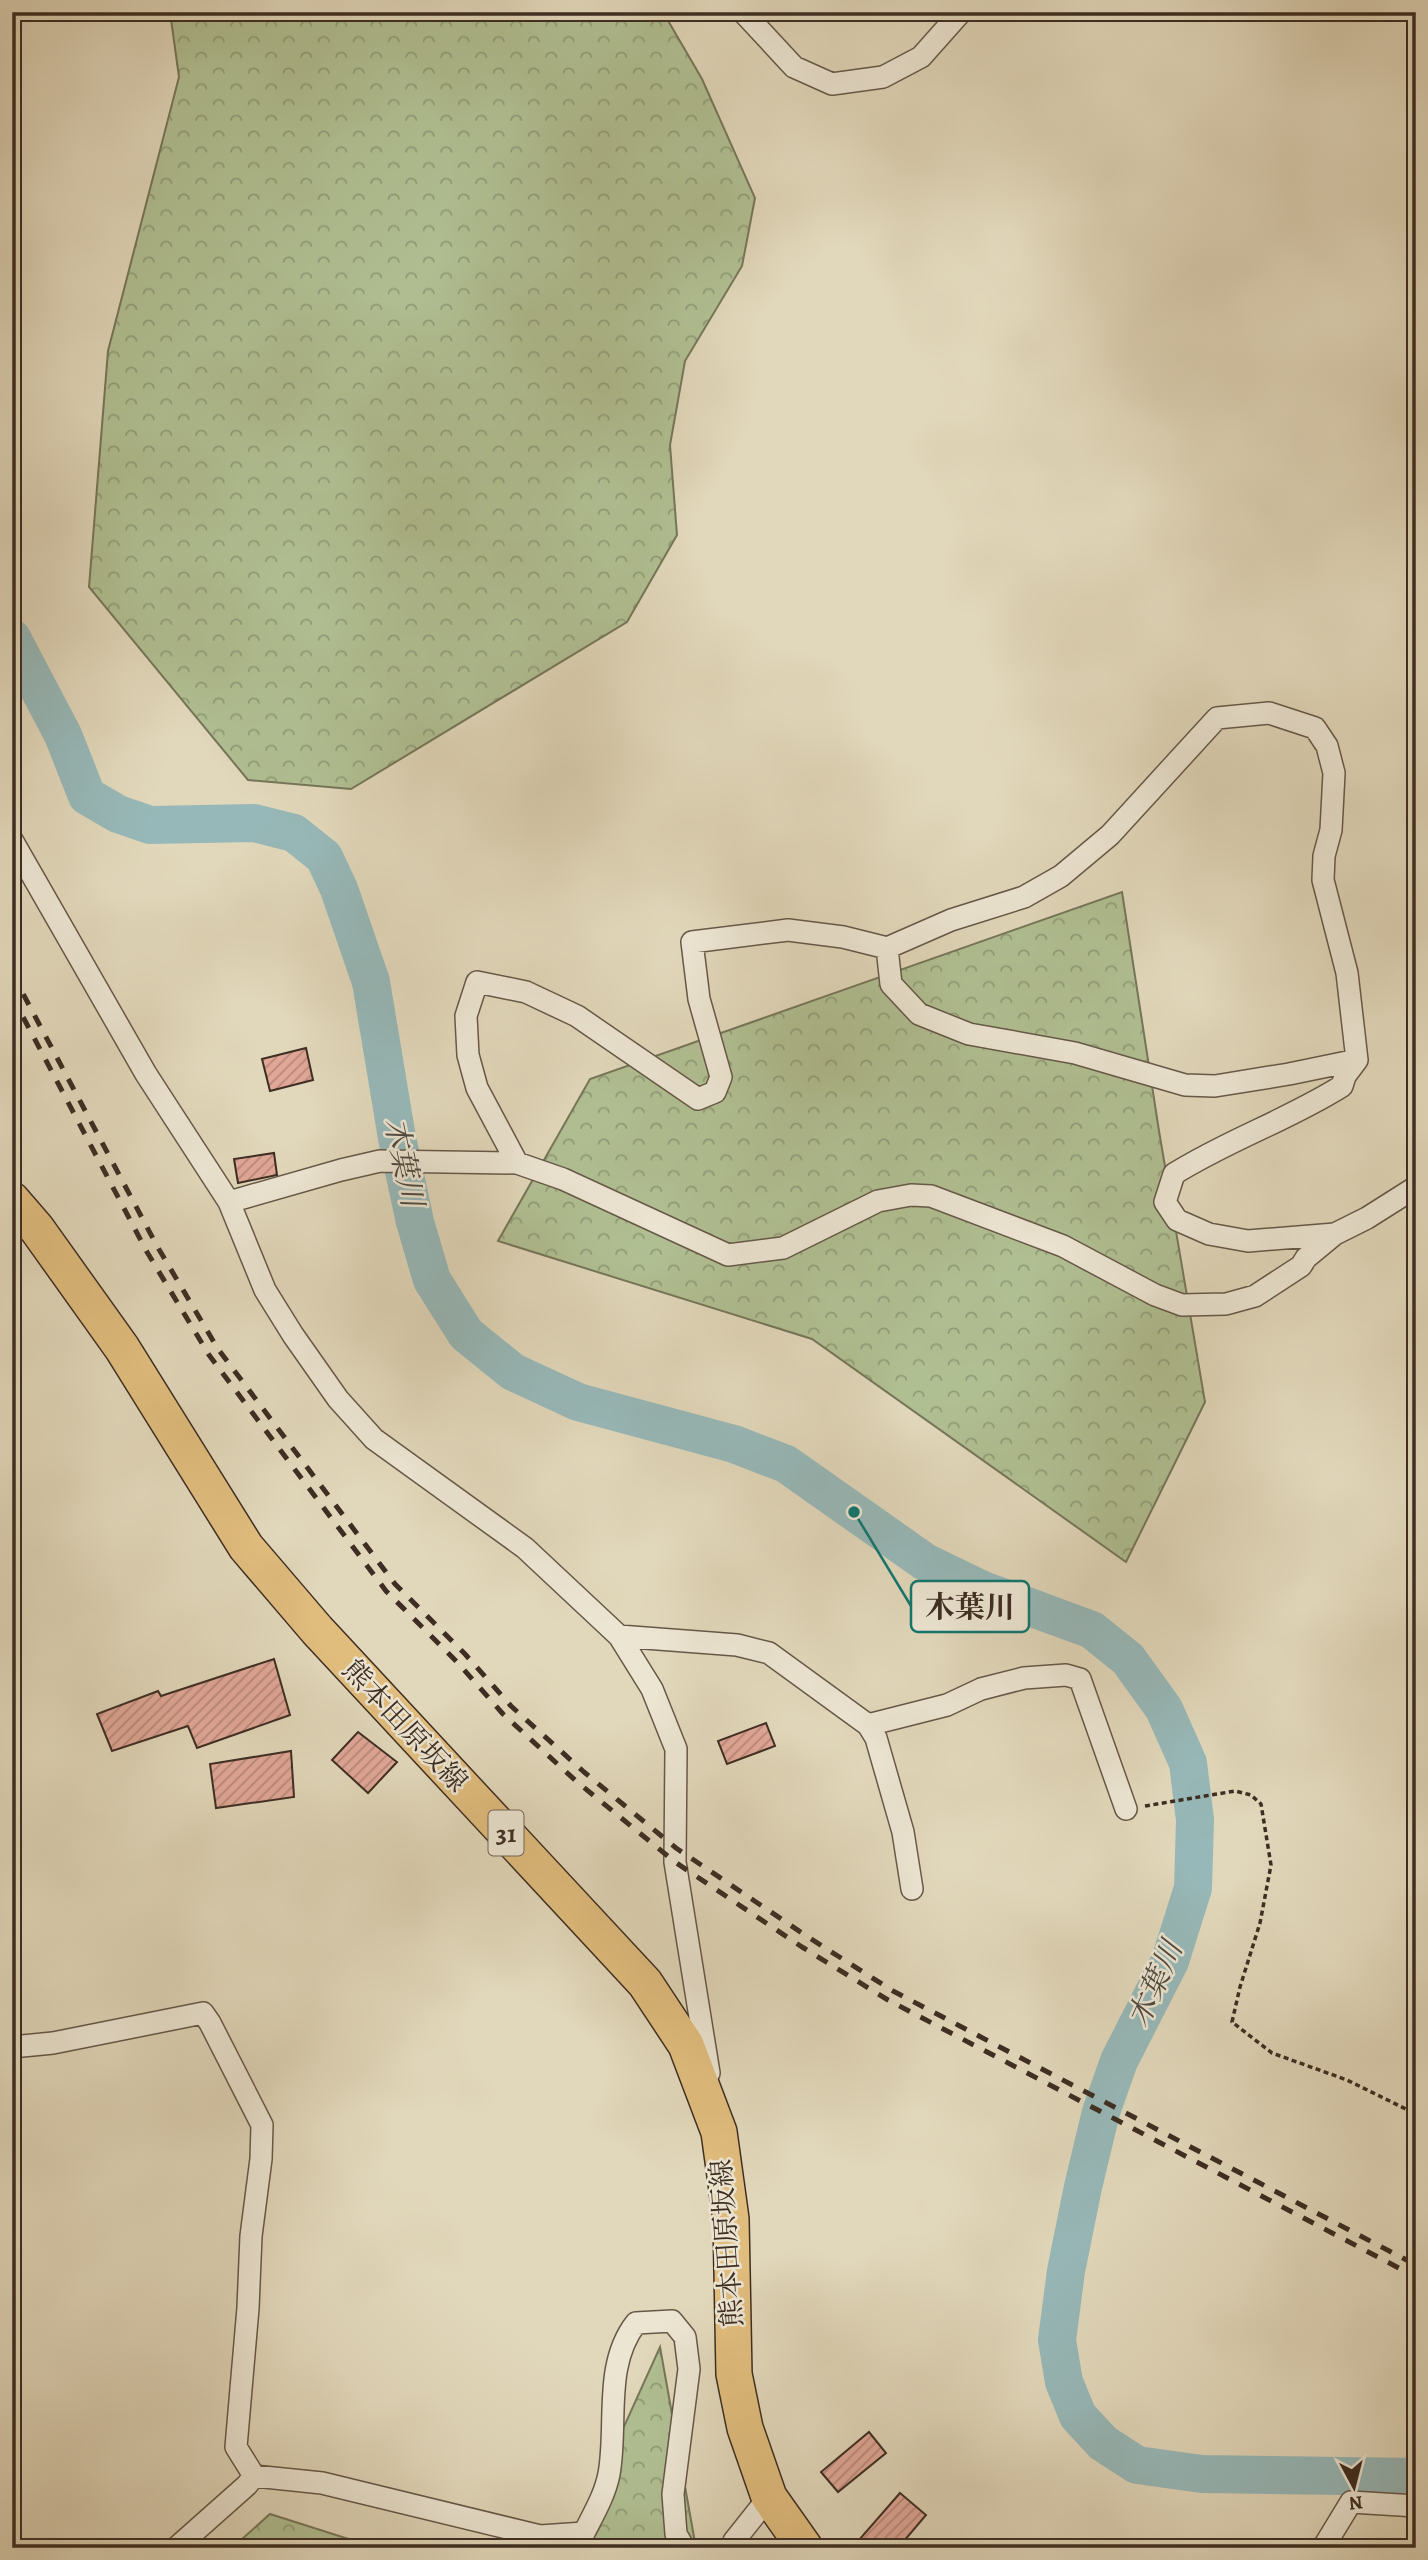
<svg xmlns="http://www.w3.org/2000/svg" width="1428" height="2560" viewBox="0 0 1428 2560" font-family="Alegreya,'Noto Serif JP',serif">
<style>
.forest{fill:url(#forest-crowns);stroke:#76765a;stroke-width:2}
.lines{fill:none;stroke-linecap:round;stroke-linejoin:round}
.river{stroke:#97b8b8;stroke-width:38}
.building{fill:url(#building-hatch);stroke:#3d2d22;stroke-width:2}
.minor-casing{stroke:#665848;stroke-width:24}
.primary-casing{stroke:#3d2d22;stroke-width:38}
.path{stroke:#3d2d22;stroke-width:3.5;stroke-dasharray:5 3.5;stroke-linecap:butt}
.minor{stroke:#ece5d2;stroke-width:21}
.primary{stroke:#e0bc7d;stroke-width:35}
.rail{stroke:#3d2d22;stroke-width:5;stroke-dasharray:12 12;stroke-linecap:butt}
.labels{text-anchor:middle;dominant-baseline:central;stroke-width:5;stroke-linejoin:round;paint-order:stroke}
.shield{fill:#ece5d2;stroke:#726457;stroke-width:2}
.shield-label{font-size:26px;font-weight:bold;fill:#3d2d22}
.street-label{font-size:28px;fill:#3d2d22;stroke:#ece5d2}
.water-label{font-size:30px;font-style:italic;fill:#4f4940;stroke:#ece5d2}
.leader{fill:none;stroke:#0f766e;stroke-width:2.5}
.callout-dot{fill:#0f766e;stroke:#ece5d2;stroke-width:2.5}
.callout{fill:#ece5d2;stroke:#0f766e;stroke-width:2.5}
.callout-label{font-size:30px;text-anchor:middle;font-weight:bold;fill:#3d2d22}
</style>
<defs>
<pattern id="forest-crowns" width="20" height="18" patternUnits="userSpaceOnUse" patternTransform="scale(1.75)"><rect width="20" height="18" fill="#b0bf92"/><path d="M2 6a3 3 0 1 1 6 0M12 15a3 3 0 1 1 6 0" fill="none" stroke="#909c77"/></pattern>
<pattern id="building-hatch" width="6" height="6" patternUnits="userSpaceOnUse" patternTransform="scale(1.75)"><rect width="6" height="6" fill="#e1a797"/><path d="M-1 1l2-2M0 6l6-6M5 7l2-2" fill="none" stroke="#b8887b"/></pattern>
</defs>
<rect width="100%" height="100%" fill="#e1d7ba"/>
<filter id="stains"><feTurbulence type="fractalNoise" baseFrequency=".00286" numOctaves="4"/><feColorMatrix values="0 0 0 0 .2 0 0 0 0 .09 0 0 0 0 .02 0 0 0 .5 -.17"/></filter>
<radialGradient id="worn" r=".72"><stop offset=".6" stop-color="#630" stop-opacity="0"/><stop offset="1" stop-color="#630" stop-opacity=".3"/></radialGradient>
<path class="forest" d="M170,12h493l39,67 53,119 -13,68 -57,95 -15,84 7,90 -50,87 -276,167 -103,-9 -159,-193 19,-236 71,-274z
M1122,892l37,239 46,271 -79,160 -314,-223 -314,-98 92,-162z
M660,2347l36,201h-127z
M270,2514l107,34h-145z"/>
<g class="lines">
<path class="river" d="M12,638l51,97 24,61 31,18 32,11 104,-2 40,10 30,24 15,32 32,93 26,156 18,84 17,58 34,54 47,38 65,30 156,42 52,20 139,98 58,28 109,40 36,29 36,50 24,54 7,57 -2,68 -23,73 -51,100 -18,51 -18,75 -17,84 -9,69 7,42 14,34 25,27 34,22 65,9 214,3"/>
</g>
<path class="building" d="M306,1048l7,32 -43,11 -8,-32z
M274,1153l3,22 -39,8 -4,-24z
M274,1659l16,56 -93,33 -9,-22 -76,25 -15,-37 61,-23 3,5z
M766,1723l9,23 -48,18 -9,-23z
M358,1732l39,30 -29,31 -36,-33z
M291,1751l3,46 -78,11 -6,-44z
M869,2432l17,21 -48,39 -17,-20z
M900,2493l26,22 -28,33h-46z"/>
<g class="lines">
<defs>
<path id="minor" d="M743,12l51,55 38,17 51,-7 38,-20 40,-45
M12,840l134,234 83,128 36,88 28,45 45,64 36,40 151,109 94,88 33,53 24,60 -1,113 34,211
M887,948l4,36 28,30 50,20 106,19 110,32 30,1 74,-12 68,-14
M517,1163l-40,-75 -9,-33 -2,-39 11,-34 49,10 51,24 121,83 17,-7 6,-15 -22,-78 -7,-57 96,-12 55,7 44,11 64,-28 73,-23 37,-21 49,-41 107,-117 52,-5 46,15 12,18 7,27 -3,57 -7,26 -1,24 24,93 10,87 -12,16 -3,10c-54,34 -114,54 -168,88l-9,28 12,18 32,14 39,7 87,-7
M229,1202l112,-32 39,-9 137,2 46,16 165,76 55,-7 95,-47 33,-6 20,1 132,50 92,49 27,10 44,-1 29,-8 46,-30 5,-8 29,-24 32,-16 49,-31
M619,1636l118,9 32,8 99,72 8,13 27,94 9,57
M868,1725l79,-20 34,-16 43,-11 42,-3 14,4 46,130
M12,2047l41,-4 150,-30 7,10 52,102 -1,34 -10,77 -3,72 -12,139 18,29
M254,2476l68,7 218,53 44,-3c9,-18 21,-38 25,-59 9,-49 -6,-109 27,-151l36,-2 13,16 4,32 -16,125 3,40 8,14
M176,2548l71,-63 7,-9
M732,2548l2,-7 35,-44
M1323,2548l28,-46 65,4"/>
<path id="primary" d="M12,1200l25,29 85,119 124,199 71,83 328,353 41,62 33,87 12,87 3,155 11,54 24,69 36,51"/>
</defs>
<use href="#minor" class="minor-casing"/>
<use href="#primary" class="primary-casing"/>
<path class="path" d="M1145,1806l90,-15 16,4 10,9 10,61 -11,58 -20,64 -8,35 40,31 75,27 69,34"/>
<use href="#minor" class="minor"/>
<use href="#primary" class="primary"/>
<path class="rail" d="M12,973l145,273 61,103 177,235 70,70 46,52 73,66 92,76 132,89 85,54 523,274
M12,996l135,256 62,103 177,236 71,71 46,52 73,67 99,81 127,85 86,53 528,277"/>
</g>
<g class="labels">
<rect class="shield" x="488.5" y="1810.5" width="35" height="45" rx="5"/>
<g class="shield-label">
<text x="506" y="1833">31</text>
</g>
<g class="street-label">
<text transform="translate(405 1726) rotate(47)">熊本田原坂線</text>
<text transform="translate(727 2243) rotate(-94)">熊本田原坂線</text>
</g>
<g class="water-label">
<text transform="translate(404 1162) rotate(78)">木葉川</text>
<text transform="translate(1155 1984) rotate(-66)">木葉川</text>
</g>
</g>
<path class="leader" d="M854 1512L911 1606"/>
<circle class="callout-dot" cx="854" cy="1512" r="7"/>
<rect class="callout" x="911" y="1581" width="118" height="51" rx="7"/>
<g class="callout-label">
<text x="970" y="1617">木葉川</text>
</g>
<rect width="1428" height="2560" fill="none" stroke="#e1d7ba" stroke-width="42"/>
<rect x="14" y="14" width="1400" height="2532" fill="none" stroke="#3d2d22" stroke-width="3.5"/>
<rect x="21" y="21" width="1386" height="2518" fill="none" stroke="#3d2d22" stroke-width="2"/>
<g transform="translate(1354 2487) rotate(173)" stroke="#ece5d2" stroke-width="5" paint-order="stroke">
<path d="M0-5L12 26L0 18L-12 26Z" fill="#3d2d22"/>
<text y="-10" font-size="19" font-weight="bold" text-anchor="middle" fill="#3d2d22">N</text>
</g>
<rect width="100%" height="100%" filter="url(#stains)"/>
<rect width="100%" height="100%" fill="url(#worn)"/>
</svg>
